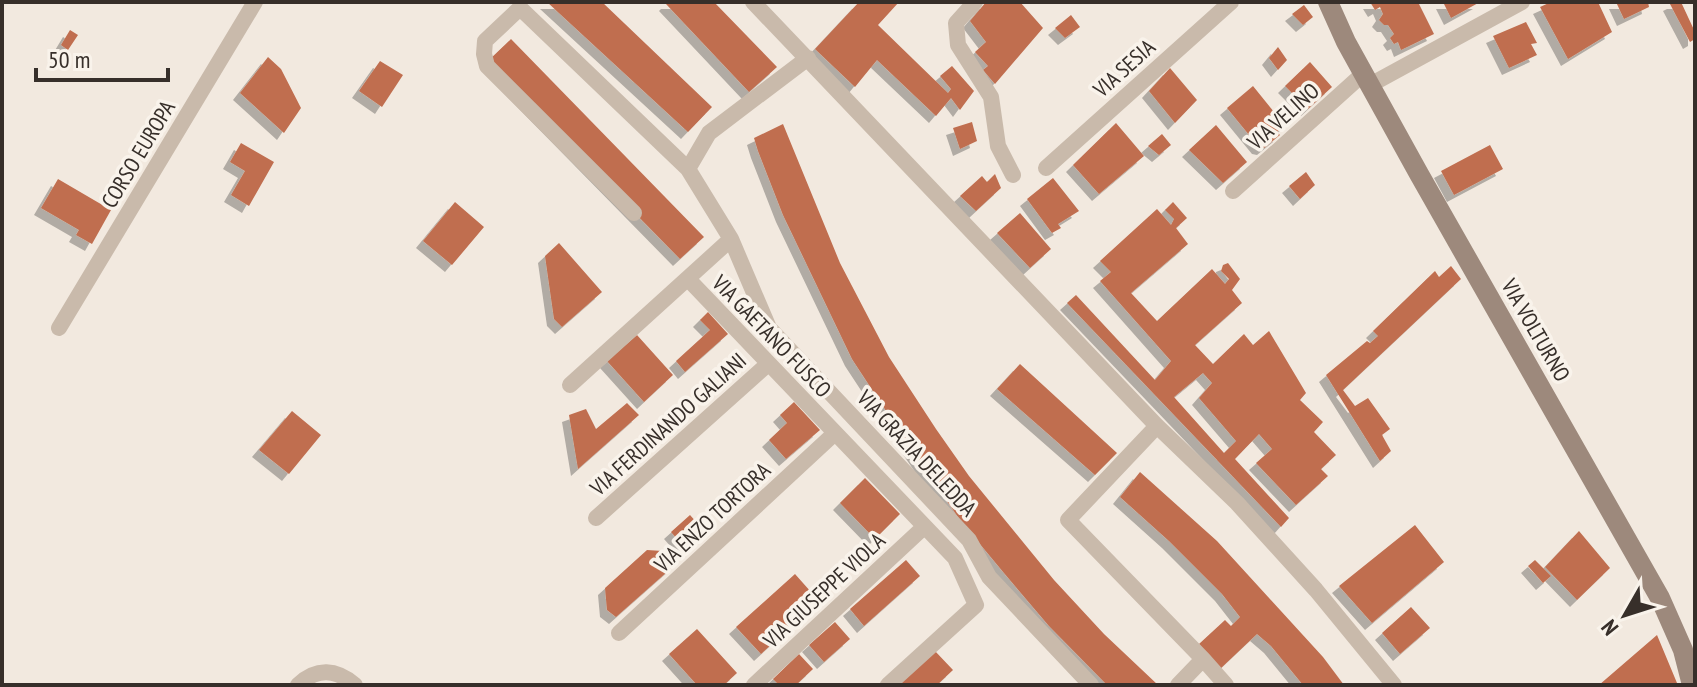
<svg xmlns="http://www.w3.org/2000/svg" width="1697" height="687" viewBox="0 0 1697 687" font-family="'PT Sans Narrow',sans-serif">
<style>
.building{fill:#c06e4f;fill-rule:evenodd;filter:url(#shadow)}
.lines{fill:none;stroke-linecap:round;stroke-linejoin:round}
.street{stroke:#c9baab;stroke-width:16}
.secondary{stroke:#9d897c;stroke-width:20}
.labels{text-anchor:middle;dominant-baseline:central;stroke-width:7;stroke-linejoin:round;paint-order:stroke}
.street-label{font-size:22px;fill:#372f2a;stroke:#f9f3eb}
</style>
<defs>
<filter id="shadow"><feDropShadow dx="-7" dy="7" stdDeviation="0" flood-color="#0004"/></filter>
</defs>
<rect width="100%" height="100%" fill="#f2e9df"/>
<path class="building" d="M547,2h55l110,105 -24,25z
M668,2h46l63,65 -28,25 -83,-88z
M859,2h40l-21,23 70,68 3,-4 -11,-13 12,-10 22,25 -14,19 -9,-12 -15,18 -59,-56 -22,27 -40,-38z
M986,2h34l23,26 -48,56 -12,-14 5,-4 -13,-14 11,-10 -16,-21z
M1370,2h48l16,32 -33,16 -3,-8 -4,2 -4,-6 4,-4 -6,-9h-4l-5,-5 4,-6 -3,-7 -5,3z
M1443,2h37l-29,16z
M1551,2h47l14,30 -44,27 -28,-52z
M1616,2h32l1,5 -25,12z
M1674,2h7l14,30v7l-5,3 -20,-38z
M1304,5l9,12 -10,8 -11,-11z
M1071,15l9,12 -15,11 -10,-10z
M1526,22l11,21 -6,1 6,11 -28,13 -16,-32z
M70,30l8,5 -10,15 -7,-5z
M511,39l193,198 -24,22 -193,-197z
M1278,47l9,13 -9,10 -9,-12z
M268,57l13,12 20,39 -17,25 -44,-40z
M380,61l23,14 -21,32 -23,-16z
M1310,62l22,25 -24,22 -23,-23z
M1170,68l27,32 -22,23 -26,-32z
M1253,86l21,26 2,-3 11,15 -10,8 3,3 -16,13 -5,-1 -32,-39z
M972,122l5,19 -17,8 -7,-21z
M1116,123l28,33 -45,38 -26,-29z
M783,124l57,139 49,94 47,72 33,47 85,104 50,54 54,51h-51l-58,-59 -45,-53 -44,-53 -49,-71 -59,-90 -69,-144 -25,-64 -4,-13z
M1216,125l31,37 -24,21 -34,-33z
M1162,134l9,11 -12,10 -11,-9z
M241,143l33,19 -25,44 -18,-11 14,-24 -15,-9z
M1490,145l13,24 -49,26 -13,-24z
M1306,172l9,13 -15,14 -11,-13z
M995,174l6,14 -25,23 -16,-15 22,-20 5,6z
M1053,178l26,33 -21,13 3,4 -9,5 -25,-34z
M58,179l53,31 -19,34 -16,-9 3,-5 -38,-22z
M455,202l29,25 -32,38 -29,-24z
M1173,202l14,16 -11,10 12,16 -57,49 26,28 55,-52 13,15 4,-5 -8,-8 2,-6 5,-2 12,16 -8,11 10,13 -47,42 18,19 31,-30 9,11 16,-14 37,62 -6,7 23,22 -9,10 22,23 -15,14 7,7 -32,29 -40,-42 16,-14 -13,-15 -24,25 54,59 -8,9 -214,-224 9,-8 79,85 16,-19 -71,-80 11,-9 -11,-11 57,-52 14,16 3,-6 -9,-9zM1203,373l9,10 -13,15 37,43 -12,12 -50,-56z
M1020,213l31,36 -21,19 -33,-35z
M559,243l43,49 -40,35 -8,-8 -9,-63z
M1451,266l10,13 -118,111 12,16 13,-8 22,31 -8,6 9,16 -11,10 -54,-86 41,-34 3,2 8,-7 -5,-5 62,-60 4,6z
M708,312l20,22 -43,38 -9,-11 34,-31 -10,-10z
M637,335l36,40 -29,27 -37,-41z
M1020,364l97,89 -22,22 -98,-86z
M794,402l26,28 -34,29 -17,-19 18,-17 -7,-8z
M627,403l12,12 -61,54 -9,-54 17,-6 10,20z
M292,411l29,24 -32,39 -30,-24z
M1140,472l77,69 106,116 21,28h-41l-32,-39 -14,-12 -37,35 -21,-25 26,-24 6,6 9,-9 -18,-23 -53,-53 -49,-44z
M865,478l35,36 -25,25 -35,-36z
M690,515l16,18 -19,17 -16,-18z
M1415,525l29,37 -72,61 -33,-37z
M1579,531l31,37 -33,32 -32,-33z
M647,550l16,1 13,13 -60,53 -9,-7 -2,-22z
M906,560l14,16 -56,50 -14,-17z
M1535,560l16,16 -8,7 -15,-17z
M795,574l24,27 -58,53 -25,-27z
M1411,607l19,21 -30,26 -18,-21z
M835,622l15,17 -26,23 -15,-17z
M697,629l40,44 -13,12h-27l-28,-31z
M1657,635l20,48 -3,2h-75z
M935,651l18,19 -16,15h-40z
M799,654l14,15 -17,16h-17l-6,-6z"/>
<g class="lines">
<path class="street" d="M753,2l404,424 80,77 79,87 78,95
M975,2l-19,21 2,22 33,52 7,49 15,29
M1370,85l152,-83
M1046,168l185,-166
M1233,191l131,-118
M634,213l-147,-147 -3,-12 1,-13 35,-33 168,161
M731,239l38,89 200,212 20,37 102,108
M689,280l266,278 21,47 -88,80
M59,328l196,-326
M570,385l161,-146 -43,-70 21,-36 99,-75
M1157,426l-89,94 135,139
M596,518l172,-154
M619,633l216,-200
M298,685c19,-18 38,-16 57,0
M754,685l170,-158
M1178,685l25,-26 23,26"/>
<path class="secondary" d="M1328,2l18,40 73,132 241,424 23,52 9,35"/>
</g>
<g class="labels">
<g class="street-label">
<text transform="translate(1124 68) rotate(-42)">VIA SESIA</text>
<text transform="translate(1283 116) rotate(-42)">VIA VELINO</text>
<text transform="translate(138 154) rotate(-59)">CORSO EUROPA</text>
<text transform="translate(1536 330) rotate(60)">VIA VOLTURNO</text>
<text transform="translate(772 336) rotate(46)">VIA GAETANO FUSCO</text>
<text transform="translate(668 424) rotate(-42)">VIA FERDINANDO GALIANI</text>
<text transform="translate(917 453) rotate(47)">VIA GRAZIA DELEDDA</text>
<text transform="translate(712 517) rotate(-43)">VIA ENZO TORTORA</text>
<text transform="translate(824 590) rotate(-43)">VIA GIUSEPPE VIOLA</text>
</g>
</g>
<rect width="1697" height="687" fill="none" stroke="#372f2a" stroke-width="8"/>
<g transform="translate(1625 615) rotate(231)" stroke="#f9f3eb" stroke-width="6" paint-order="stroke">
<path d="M0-6L14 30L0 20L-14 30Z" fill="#372f2a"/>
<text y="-12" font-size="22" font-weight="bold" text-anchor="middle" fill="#372f2a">N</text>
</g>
<path d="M36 68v12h132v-12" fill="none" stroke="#372f2a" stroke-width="4"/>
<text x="48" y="68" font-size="24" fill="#372f2a" stroke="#f9f3eb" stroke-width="6" paint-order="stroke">50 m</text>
</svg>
